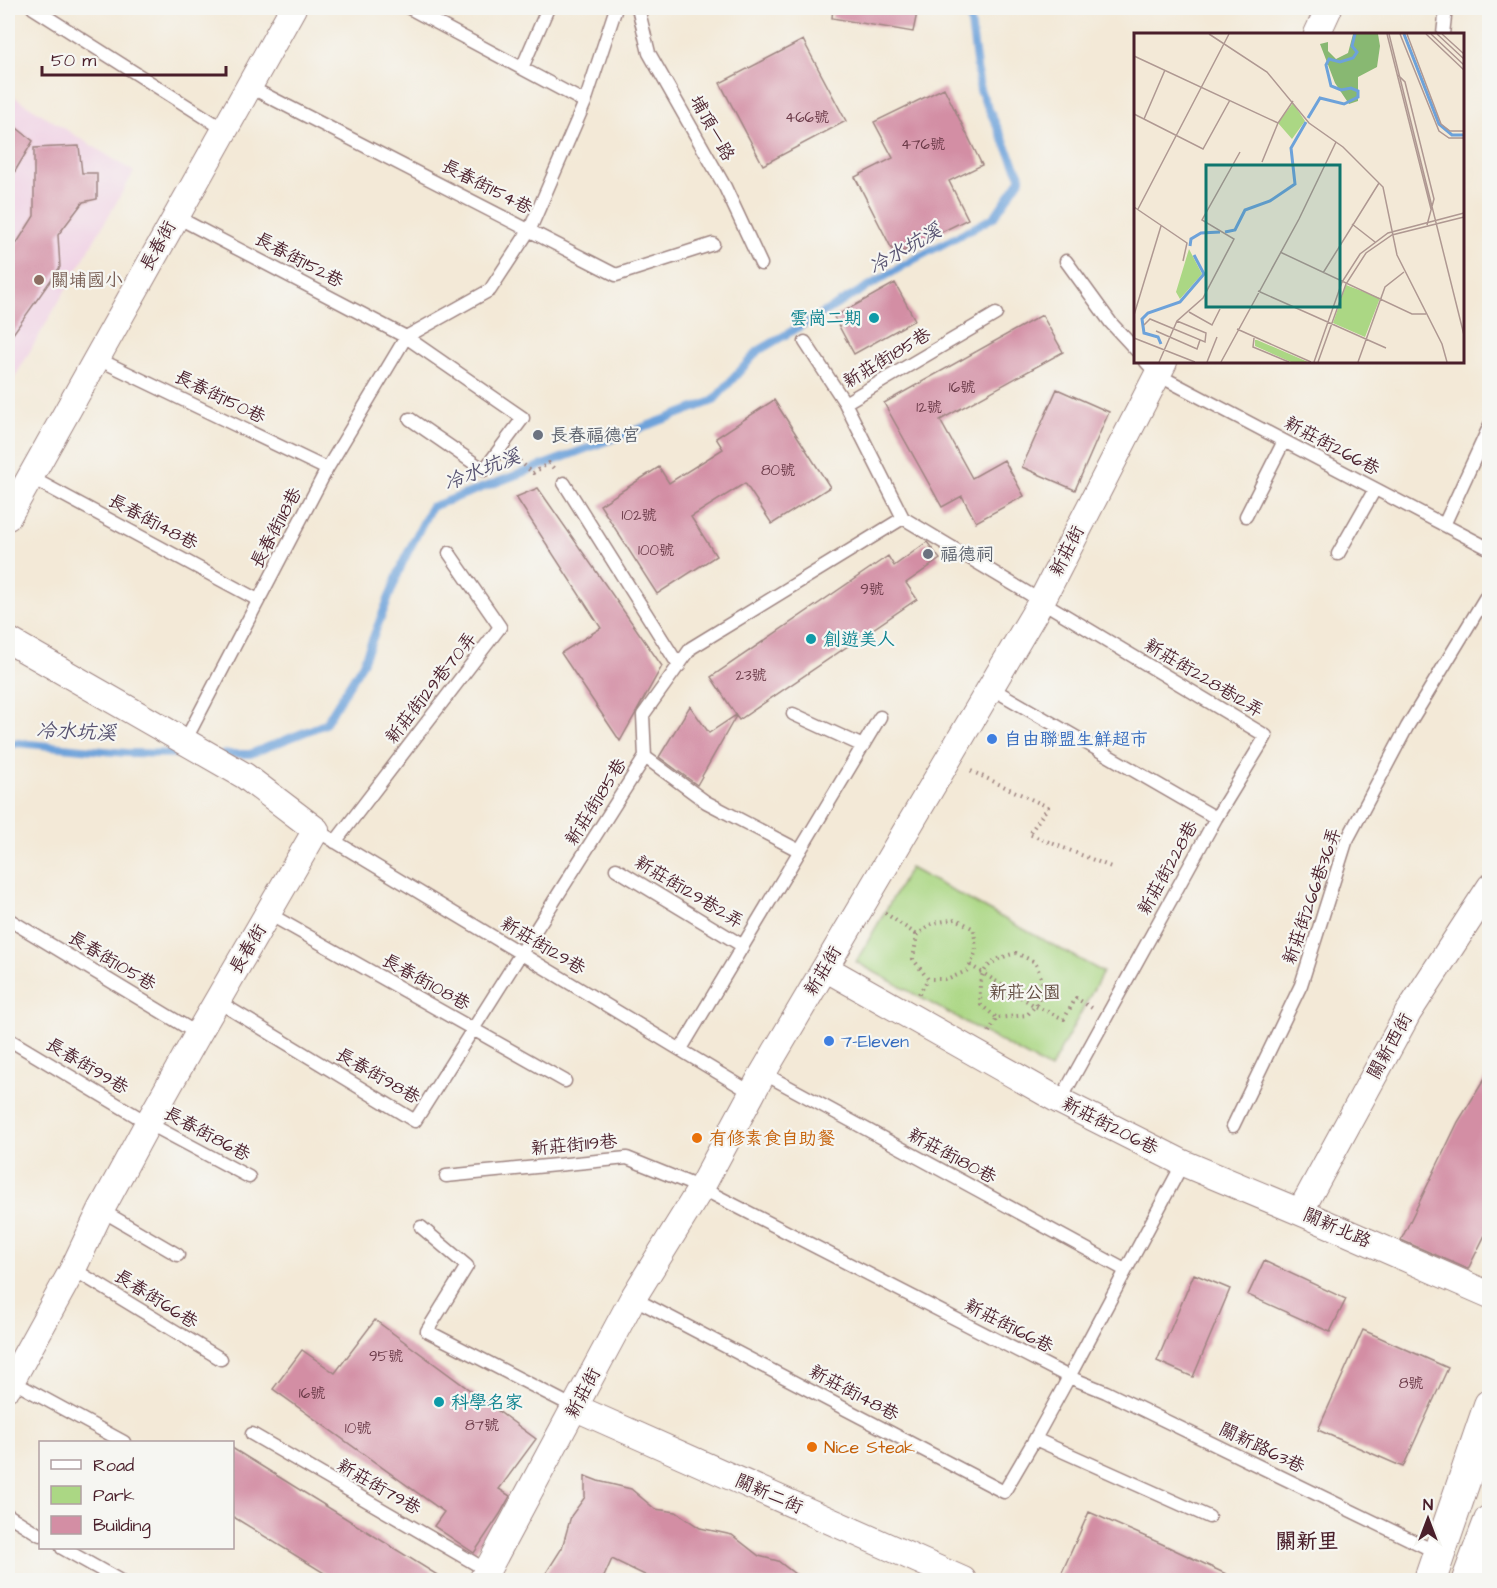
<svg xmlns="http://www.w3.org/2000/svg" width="1497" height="1588" viewBox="0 0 1497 1588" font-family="'Architects Daughter','LXGW WenKai TC',sans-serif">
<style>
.built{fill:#f0d0e4}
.green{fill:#abd784;stroke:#7a7b58;stroke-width:1.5}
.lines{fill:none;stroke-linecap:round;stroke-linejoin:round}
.stream{stroke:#6da2da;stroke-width:8}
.building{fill:#d38ea4}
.service-casing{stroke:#9e8481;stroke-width:15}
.minor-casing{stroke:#9e8481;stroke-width:28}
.tertiary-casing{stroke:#9e8481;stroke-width:34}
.path{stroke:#9e8481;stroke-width:4;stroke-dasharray:1.5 4.5;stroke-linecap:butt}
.service{stroke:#fff;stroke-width:12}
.minor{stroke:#fff;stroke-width:26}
.tertiary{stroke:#fff;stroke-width:32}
.education-dot{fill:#8d6e63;stroke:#f6f6f2;stroke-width:2}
.culture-dot{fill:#0f9aa8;stroke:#f6f6f2;stroke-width:2}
.worship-dot{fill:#6b7280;stroke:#f6f6f2;stroke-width:2}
.shop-dot{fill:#3f7fe0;stroke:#f6f6f2;stroke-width:2}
.food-dot{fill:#e8710a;stroke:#f6f6f2;stroke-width:2}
.labels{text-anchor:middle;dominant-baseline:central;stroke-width:4.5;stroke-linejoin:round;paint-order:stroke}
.number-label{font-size:15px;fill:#6c3b49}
.street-label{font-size:18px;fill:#4a1f2b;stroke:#f6f6f2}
.education-label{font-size:18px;fill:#785e54;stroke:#f6f6f2;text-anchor:start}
.culture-label{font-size:18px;fill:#0d838f;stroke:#f6f6f2;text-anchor:start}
.worship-label{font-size:18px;fill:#5b616d;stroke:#f6f6f2;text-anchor:start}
.shop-label{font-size:18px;fill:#366cbe;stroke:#f6f6f2;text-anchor:start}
.park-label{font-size:18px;fill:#624d41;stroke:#f6f6f2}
.food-label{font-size:18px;fill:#c56008;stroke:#f6f6f2;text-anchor:start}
.water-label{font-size:20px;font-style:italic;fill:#585371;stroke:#f6f6f2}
.quarter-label{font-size:21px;font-weight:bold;fill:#4a1f2b;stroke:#f6f6f2}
.inset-river{fill:none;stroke:#6da2da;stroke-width:3}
.inset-road{fill:none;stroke:#af9892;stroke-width:1.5}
.view{fill:#0f766e;fill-opacity:0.15;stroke:#0f766e;stroke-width:3}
.inset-edge{fill:none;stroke:#4a1f2b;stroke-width:3}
</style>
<rect width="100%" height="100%" fill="#f6f6f2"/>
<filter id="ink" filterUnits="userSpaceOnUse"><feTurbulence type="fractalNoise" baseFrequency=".0167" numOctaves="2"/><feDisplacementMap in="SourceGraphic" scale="12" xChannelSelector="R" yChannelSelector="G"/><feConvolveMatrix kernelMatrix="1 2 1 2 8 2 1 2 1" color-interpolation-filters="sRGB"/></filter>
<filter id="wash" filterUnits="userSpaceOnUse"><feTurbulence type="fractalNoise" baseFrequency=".008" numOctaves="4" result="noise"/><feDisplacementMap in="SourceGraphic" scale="24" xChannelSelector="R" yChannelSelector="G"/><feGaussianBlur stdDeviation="1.35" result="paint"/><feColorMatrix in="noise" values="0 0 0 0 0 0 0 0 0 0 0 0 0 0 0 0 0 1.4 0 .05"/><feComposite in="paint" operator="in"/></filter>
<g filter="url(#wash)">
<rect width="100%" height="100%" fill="#f3e9d7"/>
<path class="built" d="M8,93l126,79 -126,217z"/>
<path class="green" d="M910,868l193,104 -53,97 -194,-107z"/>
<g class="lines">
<path class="stream" d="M8,746l10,-3 108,10 62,1
M224,754h26l75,-30 38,-61 39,-99 29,-57 282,-106 45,-50 155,-91 81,-43 27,-39 -41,-88 -11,-82"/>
</g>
<g id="blocks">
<path class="building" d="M833,8h85l-5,24 -81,-14z
M803,40l43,81 -83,44 -43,-82z
M944,88l38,77 -33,16 19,38 -73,36 -40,-78 38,-19 -19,-36z
M8,121l25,20 -25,42z
M79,146l3,27h15v26l-14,3 -25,33 2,32 -52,74v-84l26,-41v-68z
M895,283l20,37 -61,34 -20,-37z
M1042,315l21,37 -123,68 32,58 32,-18 20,36 -48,26 -14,-26 -20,11 -58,-104z
M1057,389l52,23 -34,78 -53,-23z
M774,400l56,87 -58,37 -27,-41 -54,34 25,39 -59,38 -57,-89 59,-38 10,16 54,-34 -7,-11z
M538,488l124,178 -42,75 -59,-88 40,-25 -85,-131z
M927,542l13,17 -34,24 11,16 -178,121 -3,-4 -39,69 -38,-28 31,-51 19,27 27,-18 -25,-38 177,-121 6,10z
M1490,1070v155l-22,44 -67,-29 57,-118z
M1264,1261l82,38 -16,33 -82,-37z
M1194,1274l36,15 -37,88 -36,-16z
M375,1320l161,119 -37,50 11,7 -10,18 -26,39 -40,-27 10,-14 -171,-123 29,-39 33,23z
M1363,1330l85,38 -45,99 -85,-37z
M232,1448l47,29 168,104h-110l-105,-65z
M585,1476l13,5 33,8 24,20 21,3 24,16 32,7 27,21 19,5 26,20h-147l-45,-22 -10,22h-61l21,-33 9,-32 14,-19z
M1089,1512l73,32 79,37h-183z"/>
</g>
</g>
<g filter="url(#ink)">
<use href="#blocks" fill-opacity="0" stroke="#9e8481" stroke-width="1.5"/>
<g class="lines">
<defs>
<path id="service" d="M33,8l192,122
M409,8l176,94
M638,8l11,45 76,134 36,77
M1443,34l3,-26
M522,68l26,-60
M250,87l366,188 97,-31
M175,216l231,121 117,81 -39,52 -74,-51
M1066,261l45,62 25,27
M406,337l84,-47 40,-61 55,-127 31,-94
M805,342l40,61
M96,358l231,111
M1146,362l12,13 332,174
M30,477l228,123
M564,483l115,183
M1246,516l38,-75
M903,518l-58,-115 151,-89
M1444,525l46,-100
M1338,554l37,-65
M991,688l225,130
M793,714l70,32
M185,741l142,-272 79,-132
M645,757l61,45 94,49
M316,830l436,263
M335,842l165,-215 -51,-74
M616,869l127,77
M269,914l296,167
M8,919l190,115
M217,1001l198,120 230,-364 -2,-42 48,-67 212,-130 363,218 -50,82 -156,283
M8,1039l140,84 101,54
M681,1049l199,-332
M763,1073l362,197
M1233,1126l68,-141 45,-143 61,-115 83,-137
M1183,1163l-114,214 37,15 332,161
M446,1176l181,-18 74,30 368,189 -34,62 174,78
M101,1210l77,45
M421,1227l46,39 -40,65 149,77
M73,1269l148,90
M633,1298l371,194 31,-53
M10,1380l114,62
M252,1434l236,137
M8,1515l32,20
M62,1548l57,32"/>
<path id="minor" d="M1317,34l12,-26
M8,517l285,-509
M8,640l237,136 71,54 -118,204 -50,89 -47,87 -28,59 -65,118
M825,968l235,133 123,62 117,49 190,83
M1300,1212l108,-199 82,-126
M576,1408l387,172
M482,1580l151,-282 68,-110 62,-115 278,-471 123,-240"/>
<path id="tertiary" d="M1430,1580l60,-175
M1468,1580l22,-59"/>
</defs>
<use href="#service" class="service-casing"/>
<use href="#minor" class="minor-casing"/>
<use href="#tertiary" class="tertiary-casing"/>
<path class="path" d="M515,457l18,16 16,-10 6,7
M971,771l77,36 -19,27 82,33
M885,913l32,22
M970,965l65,41 29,13 12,-21 16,10
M919,994l9,-15 -15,-20 4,-24 16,-12 23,-4 18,10 2,22 -8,19 -19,9h-21
M989,1032l8,-14 -16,-13c-5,-33 5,-44 35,-52l19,9c11,27 12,32 -8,53l-30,3"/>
<use href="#service" class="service"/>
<use href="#minor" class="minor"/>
<use href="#tertiary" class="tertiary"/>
</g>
</g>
<circle class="education-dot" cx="39" cy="280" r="6"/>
<g class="culture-dot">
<circle cx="874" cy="318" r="6"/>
<circle cx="811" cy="639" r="6"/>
<circle cx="439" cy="1402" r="6"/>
</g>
<g class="worship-dot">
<circle cx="538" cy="435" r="6"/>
<circle cx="928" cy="554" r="6"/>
</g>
<g class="shop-dot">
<circle cx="992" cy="739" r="6"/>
<circle cx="829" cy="1041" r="6"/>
</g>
<g class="food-dot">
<circle cx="697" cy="1138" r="6"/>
<circle cx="812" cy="1447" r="6"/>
</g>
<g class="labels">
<g class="number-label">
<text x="807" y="117">466號</text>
<text x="923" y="144">476號</text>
<text x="962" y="387">16號</text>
<text x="929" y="407">12號</text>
<text x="778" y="470">80號</text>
<text x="639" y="515">102號</text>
<text x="656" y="550">100號</text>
<text x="872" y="589">9號</text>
<text x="751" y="675">23號</text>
<text x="386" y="1356">95號</text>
<text x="1411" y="1383">8號</text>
<text x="312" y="1393">16號</text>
<text x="482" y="1425">87號</text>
<text x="358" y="1428">10號</text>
</g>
<g class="street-label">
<text transform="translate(712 128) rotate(61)">埔頂一路</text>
<text transform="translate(487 187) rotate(27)">長春街154巷</text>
<text transform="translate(158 246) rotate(-61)">長春街</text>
<text transform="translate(299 260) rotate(28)">長春街152巷</text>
<text transform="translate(887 358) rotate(-31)">新莊街185巷</text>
<text transform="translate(220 397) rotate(26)">長春街150巷</text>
<text transform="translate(1332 446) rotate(28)">新莊街266巷</text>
<text transform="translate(153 522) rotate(28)">長春街148巷</text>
<text transform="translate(276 528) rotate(-62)">長春街118巷</text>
<text transform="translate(1067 551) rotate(-63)">新莊街</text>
<text transform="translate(1204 678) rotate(31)">新莊街228巷12弄</text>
<text transform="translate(431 688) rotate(-52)">新莊街129巷70弄</text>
<text transform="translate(596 802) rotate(-58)">新莊街185巷</text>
<text transform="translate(1168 868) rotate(-61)">新莊街228巷</text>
<text transform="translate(689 892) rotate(31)">新莊街129巷2弄</text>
<text transform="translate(1312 896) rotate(-71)">新莊街266巷36弄</text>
<text transform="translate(543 946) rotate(31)">新莊街129巷</text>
<text transform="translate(248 949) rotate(-59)">長春街</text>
<text transform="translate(112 961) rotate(31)">長春街105巷</text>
<text transform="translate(823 971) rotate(-59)">新莊街</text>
<text transform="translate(426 982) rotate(29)">長春街108巷</text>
<text transform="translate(1390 1046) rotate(-61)">關新西街</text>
<text transform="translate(87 1066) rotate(31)">長春街99巷</text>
<text transform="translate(378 1076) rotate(30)">長春街98巷</text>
<text transform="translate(1110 1126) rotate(27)">新莊街206巷</text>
<text transform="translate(207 1134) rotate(28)">長春街86巷</text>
<text transform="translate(574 1145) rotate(-5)">新莊街119巷</text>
<text transform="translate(952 1156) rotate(28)">新莊街180巷</text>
<text transform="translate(1337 1228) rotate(24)">關新北路</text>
<text transform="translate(156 1299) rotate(32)">長春街66巷</text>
<text transform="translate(1009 1326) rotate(27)">新莊街166巷</text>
<text transform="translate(583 1393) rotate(-62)">新莊街</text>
<text transform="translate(854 1393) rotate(28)">新莊街148巷</text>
<text transform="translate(1262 1448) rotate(26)">關新路63巷</text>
<text transform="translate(379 1487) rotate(30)">新莊街79巷</text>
<text transform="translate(769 1494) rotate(24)">關新二街</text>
</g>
<g class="education-label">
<text x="51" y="280">關埔國小</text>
</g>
<g class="culture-label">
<text x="862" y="318" text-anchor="end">雲崗二期</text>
<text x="823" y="639">創遊美人</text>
<text x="451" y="1402">科學名家</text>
</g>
<g class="worship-label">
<text x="550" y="435">長春福德宮</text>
<text x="940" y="554">福德祠</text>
</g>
<g class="shop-label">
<text x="1004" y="739">自由聯盟生鮮超市</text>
<text x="841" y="1041">7-Eleven</text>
</g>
<g class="park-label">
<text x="1025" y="992">新莊公園</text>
</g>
<g class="food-label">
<text x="709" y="1138">有修素食自助餐</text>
<text x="824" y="1447">Nice Steak</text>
</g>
<g class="water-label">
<text transform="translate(905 249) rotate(-30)">冷水坑溪</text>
<text transform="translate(482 470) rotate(-21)">冷水坑溪</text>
<text transform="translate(76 732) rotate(2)">冷水坑溪</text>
</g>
<g class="quarter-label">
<text x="1307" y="1541">關新里</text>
</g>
</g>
<g transform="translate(1134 33)">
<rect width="330" height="330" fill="#f3e9d7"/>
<path d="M159,70l12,18 -13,18 -14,-16zM55,216l13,25 -22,25 -4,-7zM212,252l34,13 -15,39 -32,-14zM121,307h2l51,22h-17l-36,-16z" fill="#abd784"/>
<path d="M219,1h25l2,12 -3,21 -19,10v24l-9,3 -14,-21 -15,-39 8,-2v9l8,8 12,-6z" fill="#88b872"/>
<path class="inset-river" d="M270,1l35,90 13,11h12M174,85l12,-20 24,6 14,-7v-6l-7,-3 -10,2 -10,-4 -5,-21 3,-6 11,3 13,-4 4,-6 -5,-6 3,-12M91,199l10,-2 10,-20 25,-9 25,-17 -4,-36 15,-26M56,213l1,-7 10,-6 19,-1M27,311l-3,-7 -14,-4 -2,-14 6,-6 32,-11 24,-28 -10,-19"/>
<path class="inset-road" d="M75,1l58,38 42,51 34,24 40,40 14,68 45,89 5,18M253,1l44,175M255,1l75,301M266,1l39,97 10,7h15M273,1l34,90 9,7h14M292,1l38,36M297,1l33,31M303,1l27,25M308,1l22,20M0,23l144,67M264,42l7,7 29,117 -7,26M0,81l69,35 27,-49M10,86l21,-49M128,129l16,-39 15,-22M0,174l53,36 -4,18M4,176l91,-175M218,191l23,18M146,219l132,62h14M189,240l56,-90M124,258l128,57M55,279l23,13 8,-16M0,282l27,-89M10,292l6,-6 55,23 1,-9 -29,-12M103,296l74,33M22,298l41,18 3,-9M0,305l61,24M120,305l-1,9 36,15M25,329l18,-41 26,-23 31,-59 -32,-19 38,-68M73,329l10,-25M87,329l78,-143 37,-77M180,329l28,-80 18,-28 28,-21 76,-20M184,329l28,-78 20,-31 26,-18 72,-18M224,329l27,-75 19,-15"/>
<path class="view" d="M72,132h134v142h-134z"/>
<rect width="330" height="330" class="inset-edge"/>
</g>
<rect width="1497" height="1588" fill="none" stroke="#f6f6f2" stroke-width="30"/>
<rect x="39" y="1441" width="195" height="108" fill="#f6f6f2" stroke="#b1a0a2" stroke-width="1.5"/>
<rect x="51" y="1460" width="30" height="9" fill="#ffffff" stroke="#b1a0a2" stroke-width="1.5"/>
<text x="93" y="1471" font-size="18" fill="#4a1f2b">Road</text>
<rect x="51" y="1486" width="30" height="18" fill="#abd784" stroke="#b1a0a2" stroke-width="1.5"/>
<text x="93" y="1501" font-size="18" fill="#4a1f2b">Park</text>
<rect x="51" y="1516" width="30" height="18" fill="#d38ea4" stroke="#b1a0a2" stroke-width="1.5"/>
<text x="93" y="1531" font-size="18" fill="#4a1f2b">Building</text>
<g transform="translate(1428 1519)" stroke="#f6f6f2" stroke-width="4.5" paint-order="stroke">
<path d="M0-4.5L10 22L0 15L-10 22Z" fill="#4a1f2b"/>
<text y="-9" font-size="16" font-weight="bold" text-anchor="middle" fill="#4a1f2b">N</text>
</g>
<path d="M42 66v9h184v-9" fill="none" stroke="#4a1f2b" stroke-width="3"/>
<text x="51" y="66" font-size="18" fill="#4a1f2b" stroke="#f6f6f2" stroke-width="4.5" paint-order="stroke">50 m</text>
</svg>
